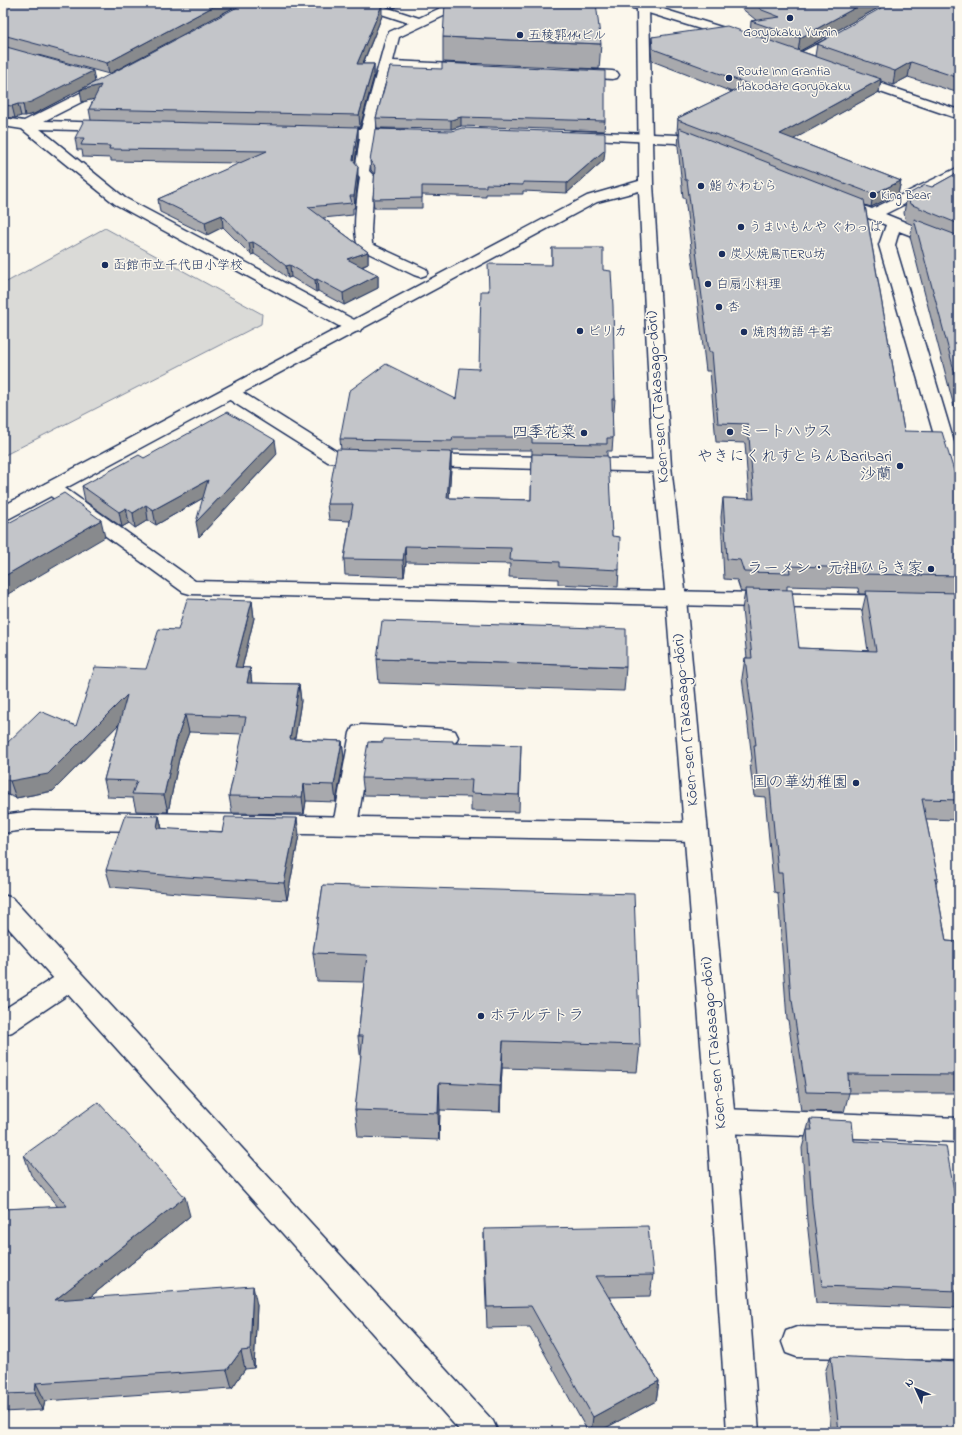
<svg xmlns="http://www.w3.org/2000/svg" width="962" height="1435" viewBox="0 0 962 1435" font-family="'Indie Flower','Klee One',sans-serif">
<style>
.green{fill:#dadad7;stroke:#7a849a}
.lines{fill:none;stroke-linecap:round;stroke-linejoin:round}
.service-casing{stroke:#1b2f5e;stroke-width:3}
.minor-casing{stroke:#1b2f5e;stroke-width:3}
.tertiary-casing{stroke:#1b2f5e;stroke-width:3}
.secondary-casing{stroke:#1b2f5e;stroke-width:3}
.service{fill:#fbf7ec;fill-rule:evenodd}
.minor{fill:#fbf7ec;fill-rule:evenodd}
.tertiary{fill:#fbf7ec;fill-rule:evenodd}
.secondary{fill:#fbf7ec;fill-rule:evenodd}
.wall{fill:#a8a9ad;stroke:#1b2f5e;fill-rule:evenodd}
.shaded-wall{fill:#888a8d;stroke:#1b2f5e}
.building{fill:#c3c5c9;stroke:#1b2f5e}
.poi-dot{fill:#1b2f5e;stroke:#fbf7ec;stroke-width:1.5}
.labels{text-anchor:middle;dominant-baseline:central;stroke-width:3;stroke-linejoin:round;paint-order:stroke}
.far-poi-label{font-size:13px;fill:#1b2f5e;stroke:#fbf7ec;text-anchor:start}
.street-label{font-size:16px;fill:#1b2f5e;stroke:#fbf7ec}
.poi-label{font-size:16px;fill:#1b2f5e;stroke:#fbf7ec;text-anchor:end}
</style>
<rect width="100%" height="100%" fill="#fbf7ec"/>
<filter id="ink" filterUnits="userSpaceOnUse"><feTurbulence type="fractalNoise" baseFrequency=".025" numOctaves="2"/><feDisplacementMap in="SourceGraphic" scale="8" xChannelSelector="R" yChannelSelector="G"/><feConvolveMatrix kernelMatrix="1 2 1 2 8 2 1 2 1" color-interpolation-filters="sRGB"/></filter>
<g filter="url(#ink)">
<path class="green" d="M105,228l157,86 -1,10 -258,132v-172z"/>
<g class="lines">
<defs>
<path id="service" d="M361,725l86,4 8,2 3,6 -3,6 -8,2 -76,-4 -14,84 -4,6 -8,3 -8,-3 -4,-6 17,-92 3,-6z"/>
<path id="minor" d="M355,3h18l46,15 32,-15h16l-2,3 -66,31 -6,24 79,4 5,1 2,3 -2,3 -5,1 -81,-4 -16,60 33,2 2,3 -2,3 -34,1 -5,33 5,5 -3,54 1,14 54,25 2,3 -2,3 -6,2 -6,-2 -54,-26c-10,-13 -2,-55 0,-72l-5,-5 5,-34 -32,-1 -5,-1 -2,-3 2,-3 5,-1h33l26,-94 2,-3 20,-9 -52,-17z
M576,69l36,2 5,1 2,3 -2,3 -5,1 -41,-3 -2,-3 2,-3z
M108,79l5,1 2,3 -2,3 -69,35 66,2 5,1 2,3 -2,3 -5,1 -70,-2 85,69 235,125 2,4 -2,4 -6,1 -6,-1 -233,-127 -93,-75 -19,-3v-8l21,3z
M575,131l102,4 35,13 2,3 -2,3 -5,1 -32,-12 -105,-5 -2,-3 2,-3z
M959,167v10l-74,37 74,30v10l-60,-23 -4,14 64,214v37l-7,-2 -2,-4 -71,-245 7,-20 -53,-21 -2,-3 2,-3 5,-1 34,12z
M231,388l6,1 102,64 33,2 2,4 -2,4 -7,2 -37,-3 -103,-65 -3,-4 3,-4z
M421,454l241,6 7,2 2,4 -2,4 -7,2 -241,-6 -7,-2 -2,-4 2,-4z
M52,482l7,2 136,97 699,15 7,2 3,5 -3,5 -7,2 -704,-16 -7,-2 -138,-100 -2,-4 2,-4z
M32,811l663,12 8,3 4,6 -4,6 -8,3 -663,-12 -29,4v-18z
M70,969l9,4 4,7 -4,7 -67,45 -9,3v-25l58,-37z
M721,1109l238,9v24l-238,-9 -10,-3 -4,-9 4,-9z
M797,1327l162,3v30l-162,-3 -11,-4 -4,-11 4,-11z"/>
<path id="tertiary" d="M622,3l25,1 2,3 4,177 18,282 15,133 49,522 24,311h-32l-20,-311 -41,-522 -13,-133 -14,-275 -42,11 -587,316 -7,2v-14l584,-310 52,-15 -2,-172 -13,-3z
M843,31l4,1 2,3 -2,3 -43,24h-10l-1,-3 1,-3z
M3,895l9,3 481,523 5,11h-37l-458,-510z"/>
<path id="secondary" d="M638,3h12v2l97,30 2,3 -2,3h-8l-100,-31 -2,-3z
M853,74l106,36v9l-111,-38 -2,-3 2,-3z"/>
</defs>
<use href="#service" class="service-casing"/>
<use href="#minor" class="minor-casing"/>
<use href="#tertiary" class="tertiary-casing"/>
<use href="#secondary" class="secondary-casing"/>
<use href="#service" class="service"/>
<use href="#minor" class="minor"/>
<use href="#tertiary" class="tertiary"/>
<use href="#secondary" class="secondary"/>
</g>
<path class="wall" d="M3,3h239l-133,71 -71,-19 57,27 -61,32 -9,2h-4l-6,2 -12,-1z
M378,3h28l-12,5z
M735,3h152l-87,48 15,5 2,-12 142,-41v90l-51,-16 -15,8 -12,-4 -2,11 -86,47 108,42 -3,13 -27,13 -6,-2 39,226 50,40 3,5 2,1v343l-33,-1 12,60 -2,5 10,57 13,1v151h-110l-5,19 -43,-1 -13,-91h-1l-9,-127 -4,-1 -9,-95 -11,-1 -4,-31 2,-7 -10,-80 3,-20h2l-5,-49 3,-17h-4l-4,-12 -13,-1 -3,-62 2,-19 26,1 -4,-56 -29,-1 -6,-71h-4l-21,-173h-2l-5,-52 1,-12 -2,-1v-1l1,-14 54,-26 -80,-31 -1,-11 1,-13 98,-3 1,-13 5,-1zM787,586l71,2 1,6h7l-4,17 6,40 -69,-3 -12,-58z
M382,16l-19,48h11v12l-14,51h-2v11l-3,24 3,16 -3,30h-2v7l-30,3 45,34v12l-6,3 16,8v13l-34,17 -26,-14 -2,1 -25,-15 -3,1 -20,-15 -14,-9 -3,1 -28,-28 -16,8 -47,-23 -2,-13 83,-36 -130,-2v-3l-28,-1 -1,-7h-5l-2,-12 16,-18 -2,-11 5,-10 -12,3z
M443,37l158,7 -2,25 -156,-7z
M390,67l215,54 -1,10 -143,-5 -10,3 -74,-1 -1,-10z
M604,160l-37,33 -44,-2v3h-37v3l-64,-2v13h-48l-1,-9 2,-24 -4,-5 -1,-9z
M959,172v254l-49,-189 3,-12 -7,-3 -2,-9 3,-18 25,-8z
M552,248l51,22 12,129 -1,13h-2l1,26 -1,13h-5v5l5,80 7,34 -1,17 -60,-3v-5l-49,-2 1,-13 -104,-2 -2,15 -59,-2 -1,-16 6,-38 -21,-1 -2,-16 14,-54 -1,-11 116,-40 23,-30 9,-78 64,-26zM453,450h79l-1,50 -82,-2 2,-30v-14h2z
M277,454l-78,83 4,-39 -47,27 -8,-5 -13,8 -6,-5 -7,4 -37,-26 -3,-15 62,-28z
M252,601l2,17 -12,50h8l2,15 47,1 2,17 -6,38 47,2 2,17 -8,44 -30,-1 -2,13 -72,-1 -3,-17 14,-62 -54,-2 -10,27 -11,53 -32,-1 -3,-13 -25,-1 -4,-17 15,-56 -66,67 -37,7 -13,-5v-46l73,-21 70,-57 32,-39z
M377,659l249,8 -2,24 -245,-8z
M453,743l68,2 -2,67 -48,-1v-14l-107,-2 -2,-17z
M159,816l3,13 137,6 -12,65 -98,-6 -78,-7 -5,-17z
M323,885l317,160 -3,27 -135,-4 -2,44 -60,-2 -1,30 -81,-3 -3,-27 6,-48 -3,-26 6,-54 -47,-1 -4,-28z
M810,1119l44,22 101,55 4,-3v115l-143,-5 -9,-82 -5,-73z
M24,1155l166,61 -101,82 168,7 -3,63 -9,1 -13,19 -187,13 -2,9 -40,2v-203l55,-2 -27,-32z
M484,1229l169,46 -3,21 -41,1 50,84 -3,20 -58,31h-10l-58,-105 -43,1 -3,-77z
M831,1356l128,76h-128l-6,-60z"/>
<path class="shaded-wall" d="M220,3h22l-133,71 -2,-11z
M394,3h12l-12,5z
M864,3h23l-89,49 2,-14z
M382,5v11l-24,59 -1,-11z
M911,62l-3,15 -15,8 2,-14z
M374,64v12l-14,51 -1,-12z
M93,71l2,11 -61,32 -9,2 -2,-12z
M881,79l-2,13 -101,56 2,-14z
M101,85l2,12 -21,5 -2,-12z
M18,104l3,12 -6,2 -3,-12z
M461,117v9l-10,3v-9z
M358,127v11l-4,34 -1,-12z
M605,150l-1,10 -37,33v-10z
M358,166v12l-3,30 -1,-12z
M901,181l-3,13 -27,13 2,-13z
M222,215l1,12 -16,8 -2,-13z
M253,242l1,12 -3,1 -2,-12z
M368,252v12l-20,8 -1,-13z
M290,265l1,12 -3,1 -2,-12z
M378,275v13l-34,17 -1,-12z
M317,279l1,12 -2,1 -1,-12z
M275,440l2,14 -78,83 -3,-15z
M451,452v16l-3,46 -1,-16z
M208,480l2,14 -54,31 -3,-15z
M146,505l2,15 -13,8 -2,-15z
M126,508l3,15 -7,4 -3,-15z
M101,520l4,17 -102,60v-20z
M405,546l1,16 -2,15 -1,-17z
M252,601l2,17 -16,67 -3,-18z
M250,668l2,17 -5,-2z
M299,684l2,17 -9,55 -2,-17z
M127,695l4,17 -78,79 -37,7 -6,-17z
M185,715l4,17 -10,27 -11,53 -4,-17 12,-53z
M342,741l2,17 -8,44 -2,-17z
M304,784l2,17 -2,13 -2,-17z
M159,816l4,17 -6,-5z
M297,818l2,17 -12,65 -3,-17z
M503,1041l-1,27 -2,44v-26z
M439,1083l1,27 -1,30 -1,-27z
M185,1197l5,19 -127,103 -8,-19z
M253,1286l4,19 -3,63 -4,-18z
M241,1351l4,18 -13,19 -5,-18z
M659,1381l-3,20 -58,31h-7l2,-15z
M36,1383l9,18 -2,9 -8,-17z"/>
<path class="building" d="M3,3h217l-113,60 -104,-28z
M245,3h132l5,2 -25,59h17l-15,51 -270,-6 12,-24 -21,5z
M445,3h151l5,41 -158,-7z
M753,3h111l-64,35 -49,-17 29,-4 -18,-7z
M890,3h69v75l-48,-16 -16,9 -78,-27z
M727,26l154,53 -101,55 121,47 -28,13 -195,-74v-2l70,-34 -95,-35 -1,-12z
M3,46l90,25 -62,31 -8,2h-5l-6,2 -9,-1z
M442,63l163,8v50l-144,-4 -10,3 -75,-2 14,-51 52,2z
M84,120l274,7 -5,33 5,6 -4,30h-4l2,7 -44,4 60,45 -21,7 31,16 -35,18 -26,-14 -2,1 -25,-15 -4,1 -20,-16 -13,-8 -4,1 -27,-28 -17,7 -47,-23 109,-48 -158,-2 1,-3 -29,-1 3,-7h-9z
M462,128l143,5v17l-38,33 -44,-1v3l-37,-1v3l-64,-1v12l-49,1 2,-32 -5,-6 5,-32 77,2z
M679,128l185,72 40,231 38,1 12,39 3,5 2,1v99l-95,-2 -1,-6 -74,-2 1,7 -46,-1 -4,-12 -13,-1 -4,-61 31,1 -6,-75 -30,-1 -6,-71h-3l-22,-172h-2z
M959,172v52l-49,-20 -3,-9 18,-10 7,2z
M914,219l45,17v153z
M552,248h51v22l8,1 2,35 2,93h-3l1,39h-6v6l-75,-1v-6h-79l-1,4 -112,-2 9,-48 37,-27 70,35 4,-31 19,1 2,-78h8l-1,-27 64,1z
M227,412l48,28 -79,82 12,-42 -55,30 -7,-5 -13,8 -7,-5 -7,4 -37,-26 57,-31 5,3z
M337,449l114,3 -4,46 84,2 1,-46 76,2 4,80 8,1 -1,33 -60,-3v-5l-49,-2 1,-12 -106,-2 -2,14 -59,-1 9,-55h-26z
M64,493l37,27 -98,57v-51z
M745,589l47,1 7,58 77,3 -10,-60 93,2v207l-37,-1 16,80h-3l11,62 13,1v133l-111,-1 1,19 -43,-1 -14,-92h-1l-9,-127h-4l-9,-96h-12l-3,-32h2l-11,-87h7z
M187,599l65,2 -17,66 15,1 -3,15 52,1 -9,55 52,2 -8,44 -30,-1 -2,13 -73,-1 17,-79 -61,-2 -9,27 -12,53 -32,-1 5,-13 -33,-1 23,-85 -79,79 -38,7 -7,-3v-31l37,-36 36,15 19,-59 51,2 13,-40 19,1z
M382,621l244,8v38l-249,-8z
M384,739l69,2v2l68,2 -2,50 -48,-2 1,-13 -110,-2 6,-36h15z
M125,815l34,1 -2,12 65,4 3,-15 72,1 -13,65 -98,-6 -80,-7z
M323,885l311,9 6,151 -137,-4 -3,45 -61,-3 -1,30 -83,-3 8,-74h-5l9,-81 -54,-2z
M98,1102l87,95 -130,103 198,-14 -3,64 -9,1 -14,19 -191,13 -1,10 -32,1v-185l64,-3 -43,-51z
M810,1119l42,2 2,20 92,5 9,50 4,-3v9l-3,-4 3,18v75l-137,-5 -10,-83 -5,-73h5z
M648,1226l5,49 -57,1 63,105 -66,36 -62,-111 -44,1 -3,-78z
M831,1356l128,6v70h-120z"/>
</g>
<g class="poi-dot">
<circle cx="790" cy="18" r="4"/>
<circle cx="520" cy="35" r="4"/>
<circle cx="729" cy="78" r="4"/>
<circle cx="701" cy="186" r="4"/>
<circle cx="873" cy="195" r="4"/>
<circle cx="741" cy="227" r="4"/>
<circle cx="722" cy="254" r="4"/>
<circle cx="105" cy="265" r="4"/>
<circle cx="708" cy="284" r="4"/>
<circle cx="719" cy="307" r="4"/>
<circle cx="580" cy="331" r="4"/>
<circle cx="744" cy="332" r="4"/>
<circle cx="730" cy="432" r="4"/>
<circle cx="584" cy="433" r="4"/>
<circle cx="900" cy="466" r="4"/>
<circle cx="931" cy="569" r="4"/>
<circle cx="856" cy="783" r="4"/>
<circle cx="481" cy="1016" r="4"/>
</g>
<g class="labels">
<g class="far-poi-label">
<text x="790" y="32" text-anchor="middle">Goryokaku Yumin</text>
<text x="528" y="35">五稜郭114ビル</text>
<text x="737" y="71">Route Inn Grantia<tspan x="737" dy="15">Hakodate Goryōkaku</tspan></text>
<text x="709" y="186">鮨 かわむら</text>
<text x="881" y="195">King Bear</text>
<text x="749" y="227">うまいもんや ぐわっぱ</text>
<text x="730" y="254">炭火焼鳥TERU坊</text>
<text x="113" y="265">函館市立千代田小学校</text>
<text x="716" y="284">白扇小料理</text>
<text x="727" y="307">杏</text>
<text x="588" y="331">ピリカ</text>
<text x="752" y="332">焼肉物語 牛若</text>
</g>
<g class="street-label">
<text transform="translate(658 397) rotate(-94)">Kōen-sen (Takasago-dōri)</text>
<text transform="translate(686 720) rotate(-95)">Kōen-sen (Takasago-dōri)</text>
<text transform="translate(714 1043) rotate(-95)">Kōen-sen (Takasago-dōri)</text>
</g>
<g class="poi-label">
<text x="738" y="432" text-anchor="start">ミートハウス</text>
<text x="576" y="433">四季花菜</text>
<text x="892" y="457">やきにくれすとらんBaribari<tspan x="892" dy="18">沙蘭</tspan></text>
<text x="923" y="569">ラーメン・元祖ひらき家</text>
<text x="848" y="783">国の華幼稚園</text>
<text x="489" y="1016" text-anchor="start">ホテルテトラ</text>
</g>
</g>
<rect width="962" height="1435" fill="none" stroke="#fbf7ec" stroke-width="16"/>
<rect x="8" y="8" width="946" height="1419" fill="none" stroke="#1b2f5e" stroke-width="1.5" filter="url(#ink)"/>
<g transform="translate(916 1389) rotate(314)" stroke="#fbf7ec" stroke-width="3" paint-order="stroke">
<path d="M0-3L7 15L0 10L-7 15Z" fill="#1b2f5e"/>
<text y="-6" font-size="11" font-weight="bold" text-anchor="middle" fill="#1b2f5e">N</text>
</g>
</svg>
